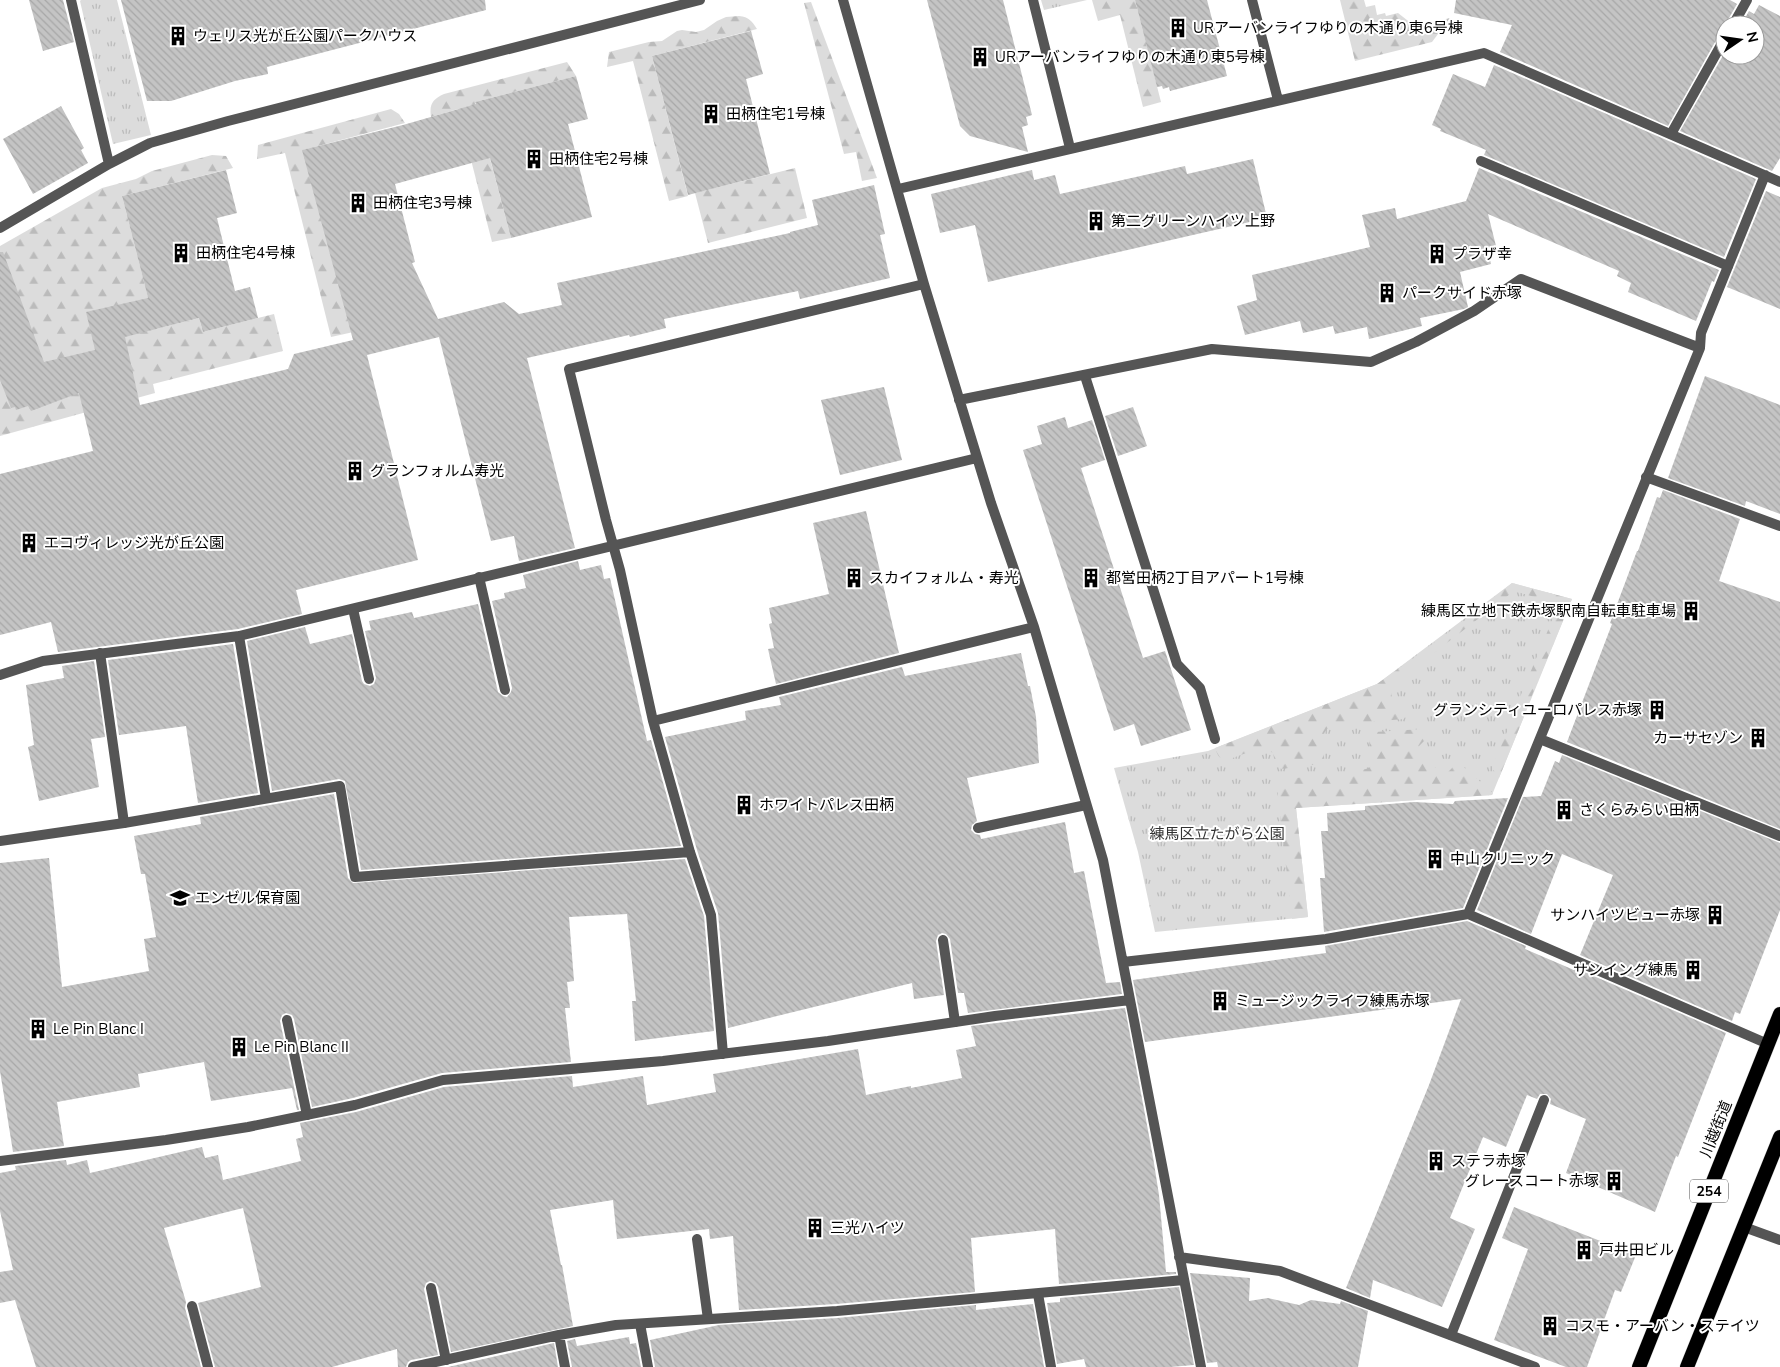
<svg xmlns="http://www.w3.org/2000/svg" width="1780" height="1367" viewBox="0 0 1780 1367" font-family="'Nunito Sans','Noto Sans JP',sans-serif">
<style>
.grass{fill:url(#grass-tufts)}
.forest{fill:url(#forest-firs)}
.building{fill:url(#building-back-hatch)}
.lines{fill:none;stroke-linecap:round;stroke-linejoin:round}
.trunk-casing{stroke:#dbdbdb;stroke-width:15}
.service{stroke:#555;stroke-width:10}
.minor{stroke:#555;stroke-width:10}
.trunk{stroke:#000;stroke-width:14}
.labels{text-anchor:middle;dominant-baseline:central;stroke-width:4;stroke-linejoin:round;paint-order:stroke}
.shield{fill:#fff;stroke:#4c4c4c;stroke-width:1}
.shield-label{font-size:14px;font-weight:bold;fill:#000}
.poi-label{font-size:15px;fill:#000;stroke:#fff;text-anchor:start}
.park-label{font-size:15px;fill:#333;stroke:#fff}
.street-label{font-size:15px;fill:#000;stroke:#fff}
</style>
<defs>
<pattern id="grass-tufts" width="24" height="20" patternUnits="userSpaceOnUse" patternTransform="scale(1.25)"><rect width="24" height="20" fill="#dcdcdc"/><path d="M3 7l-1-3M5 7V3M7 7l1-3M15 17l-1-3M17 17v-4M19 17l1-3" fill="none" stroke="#bbb"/></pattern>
<pattern id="forest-firs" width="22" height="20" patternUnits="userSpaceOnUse" patternTransform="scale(1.25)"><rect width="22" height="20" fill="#dcdcdc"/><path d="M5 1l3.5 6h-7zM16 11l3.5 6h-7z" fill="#bbb"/></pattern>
<pattern id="building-back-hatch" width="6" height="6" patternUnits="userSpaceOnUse" patternTransform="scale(1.25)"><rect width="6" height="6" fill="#c4c4c4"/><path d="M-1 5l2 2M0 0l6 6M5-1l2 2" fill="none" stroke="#a7a7a7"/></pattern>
</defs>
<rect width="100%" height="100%" fill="#fff"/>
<path class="grass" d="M81,0h36l34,135 -38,9 -33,-143z
M1041,0h46l-43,10z
M1512,583l60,16 -80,196 -196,13 12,109 -153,15 -17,-80 -24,-84 94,-17 169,-67z"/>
<path class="forest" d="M1092,0h43l26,102 -18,5 -23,-92 -22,6z
M1340,0h24l2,7 9,-2 2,10 8,-2 1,3 12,-3 14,11 4,-1 1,3 33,-8 -18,24 -77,19z
M811,2l66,176 -15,3 -6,-29 -12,2 -40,-151z
M739,16c10,1 13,5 18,13l-105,27 36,140 -19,5 -36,-140 -26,6 2,-15 40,-10 13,-1 15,-10 5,-1 14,2 8,-2 13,-9 9,-4z
M567,62l9,14 -101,26 36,136 -19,4 -34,-133 -27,8c-2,-13 2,-18 13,-23z
M391,109l8,5 6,9 -102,27 127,165 -99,22 -46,-184 -28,6 1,-14z
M212,155l14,1 7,12 -111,28 34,133 43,-11 4,14 71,-18 9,37 -130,33 2,9 -155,43v-190l102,-58 34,-9 16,-8z
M795,168l12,50 -99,25 -13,-50z
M1512,583l60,16 -42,101 -10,-3 39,-93 -45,-13 -120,93c-7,14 2,20 13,28l-3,7 -72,6c-13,8 -11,21 -8,35l-4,4 -39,5 -6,-6 -2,-10 -8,-5h-5l-33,12c-8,-1 -9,-4 -12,-12l162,-64 94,-68z
M1516,710l9,4 -26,64 -7,-10z
M1423,729l7,6 -14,14 28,27 14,-14 35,31 -1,2 -196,13 12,109 -16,2 -15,-132 4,-7 85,-11 4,-2c4,-10 -3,-21 0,-32l5,-3z"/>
<path class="building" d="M29,0h34l11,42 -31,9z
M121,0h364l1,10 -219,57 1,7 -33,7 -64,20h-24z
M927,0h76l29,115 -6,2 2,8 -6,2 6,25 -58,-16 -10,-10z
M1135,0h72l20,76 -57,15 -1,-4 -6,2 -1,-3 -5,1z
M1456,0h274l7,4 -12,21v6l-6,4 -51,91 -168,-74 12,-27 -58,-12z
M1759,5l21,11v142l-8,13 -92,-40 45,-79v3h30v-30h-14l8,-14 5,3z
M751,31l12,43 -17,5 24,95 -82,21 -36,-139z
M1494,65l262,114 -32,78 -240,-102 2,-5 -46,-19 1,-2 -9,-4 21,-51 32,13z
M576,76l12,43 -20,5 24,93 -81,21 -21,-80 -95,26 20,78 -3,1 26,56 66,-17 15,12 43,-9 -5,-22 233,-50v-1l28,-7 -6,-25 62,-15 11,49 -5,1 10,43 -90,21 -2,-8 -134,28 2,9 -36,9 -1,-2 -102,23 48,190 -56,13 -5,-25 -23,5 -52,-204 -72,18 51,205 -122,30 6,24 -64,15 -180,23 -7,-30 -51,13v-161l93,-23 -14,-58 -48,18 -3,-5 -12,4 -1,-3 -4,1 -11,-28v-128h3l41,110 51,-12 -9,-38 62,-14 -26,-102 104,-26 11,43 -20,5 18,73 15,-4 8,31 -55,14 -4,-14 -74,19 15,68 148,-36 6,-15 59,-14 -51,-190 101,-25 73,-21 -1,-2z
M61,106l23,42 -3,2 7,13 -55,31 -30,-55z
M1253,159l14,59 -279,64 -13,-57 -35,8 -9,-39 101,-24 2,10 21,-5 5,19 125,-28 2,8z
M1479,168l240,102 -5,12 -2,-1 -16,40 -68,-29 3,-9 -14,-7 2,-5 -131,-57 9,36 -9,2 3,12 -31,8 8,35 -4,2 -44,9 2,8 -53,13 -2,-12 -32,7 -2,-8 -30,7 -3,-12 -55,14 -8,-29 20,-6 -5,-25 118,-28 -8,-32 33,-7 2,11 69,-18z
M1766,191l14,6v112l-53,-22z
M1705,376l75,29v109l-34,-13 -1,5 -77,-28z
M884,387l18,73 -62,15 -19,-75z
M1133,407l14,39 -29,10 -13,-40z
M1065,417l3,11 24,-8 13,40 -24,8 62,190 22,-7 26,79 -50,16 -7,-22 -20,7 -91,-281 19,-6 -5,-18z
M1663,490l77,29 -21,62 61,21v227l-213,-87 45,-118 -2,-1 27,-72h1l19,-54 3,1z
M866,511l33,142 -123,31 -8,-35 6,-1 -5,-24 3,-1 -3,-15 60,-14 -16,-71z
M578,561l2,9 21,-5 3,14 6,-1 37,163 4,-1 30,106 -320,24 -16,-89 -6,-2 -67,12 -25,-150 58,-14 5,17 42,-10 10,47 2,3 6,2 4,-2 2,-6 -11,-47 6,-1 -2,-9 43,-9 2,6 64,-14 20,88 5,4 4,1 4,-5 1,-4 -20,-87 13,-3 -1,-5 22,-5 -3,-13z
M233,644l25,149 -60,10 -12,-77 -67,9 -11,-75z
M1021,653l7,33h2l6,31 3,46 -72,15 10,43 -5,4 -1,5 4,4 5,1 1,4 84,-17 9,51 10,-2 22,112 14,-1 2,12 -154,19 -4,-20h-6l-8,-54 -4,-5 -4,-1 -4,2 -2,6 8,54 -30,4 -2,-16 -184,45 -10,-115 -21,-63 -32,-113 81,-17 -1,-9 36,-6 -2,-8 123,-30 3,9z
M94,661l11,76 -14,2 8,48 -60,14 -11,-54 6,-2 -8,-60 38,-7 -2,-12z
M1562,755l218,88v67l-40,104 -5,-2 -3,9 -152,-66 33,-80 -51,-21 -31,80 -54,-24 46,-113 18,-1 14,-35 4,2z
M334,794l14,84 5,5 332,-24 19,57 10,115 -79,10 -3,-40h4l-9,-87 -58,3 5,64 -7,1 3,26h-5l6,54 -129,11 -89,25 -41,9 -18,-88 -2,-4 -6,-2 -4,2 -2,6 19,89h-2l-5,-22 -81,13 -7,-39 -66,12 2,13 -83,15 7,44 -51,6 -13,-81v-208l49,-5 13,129 87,-16 -5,-32 12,-2 -11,-63h-4l-7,-38 67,-12 -1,-7z
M1508,798l-45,110 -139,24 -4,-54h5l-4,-47h7l-1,-18 38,-3v-4l49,-4 39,2 2,-3z
M1467,921l59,25 -1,3 49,21 1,-2 151,65 -48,124 -2,-1 -21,56 -89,-39 20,-54 -36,-15 1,-5 -4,-5h-7l-3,5 -10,-4 -21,52 -23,-10 -33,81 25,11 -33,78 -69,-27 -3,18 -24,-10 83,-203 32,-86 -316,43 -12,-62 193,-27 -1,-7z
M1125,1008l28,149 6,38 7,77h10v2l-117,10 -4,-55 -84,9 4,54 -139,12 -97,6 -6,-74 -23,3 -1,-10 -92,10 -4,-39 -63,10 11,55h1l11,61 -122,26 -13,-65 -2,-4 -6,-2 -4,2 -2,6 14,66 -27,5 -3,2 -2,5h-8l-1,-18 -65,18h-117l-17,-64 63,-16 -18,-79 -79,20 22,74 -1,6 16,59h-165l-21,-67 -15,3v-31l13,-2 -13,-59v-38l16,-3 -1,-4 51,-6 1,5 20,-5 3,13 112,-26 3,11 13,-3 5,25 78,-19 -5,-22 7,-2 -3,-14 56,-11 88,-25 128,-11 1,11 70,-11 4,29 69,-13 -3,-18 145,-25 8,46 45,-9v2l51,-10 -6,-28 20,-4 -5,-20z
M1514,1207l122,48 -15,37 -6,-2 -28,77h-21l-72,-27 34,-91 -26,-11z
M1190,1273l60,5 -1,23 19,-3 31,7 12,-5 29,4 1,-3 27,10 -10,56h-140l-1,-5 -10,1z
M1179,1287l15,78 -24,2h-84l-2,-8 -27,5 -10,-61 13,-1v-4z
M1033,1304l11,63h-389l-5,-27 69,-15 118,-7 139,-13v5z
M629,1337l1,7 6,-1 5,24h-69l-5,-26 8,-2 2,7z
M554,1343l4,24h-113h3z"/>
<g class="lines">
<defs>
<path id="trunk" d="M1639,1367l141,-353
M1687,1367l93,-230"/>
</defs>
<use href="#trunk" class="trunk-casing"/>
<path class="service" d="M1733,25l14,-25
M1671,134l54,-96
M1481,161l247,105
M1085,376l92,288 23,24 15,51
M1646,477l134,49
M479,577l26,113
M353,609l16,70
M100,653l24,170
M978,828l108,-23
M943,940l12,82
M287,1020l20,95
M697,1239l11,80
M431,1288l15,72
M1038,1294l13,73
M192,1306l16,61
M640,1324l8,43
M1451,1335l93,-235"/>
<path class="minor" d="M71,0l38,164
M843,0l81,284 67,219 43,124 69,233 98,507
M1033,0l37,148
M1252,0l26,100
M898,189l586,-136 296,129
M0,228l109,-64 41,-21 78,-22 472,-121
M1700,348l1,-15 64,-158
M959,400l253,-51 159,13 45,-20 58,-31 47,-32 179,69 -232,566
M239,636l27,162
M0,675l43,-14 196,-25 738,-178
M653,721l381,-94
M1540,739l240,97
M0,841l124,-18 216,-37 15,91 335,-25
M1123,962l203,-23 142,-25 300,130
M723,1054l-12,-139 -21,-63 -37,-131 -33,-151 -14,-50 -37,-151 355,-85
M0,1161l166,-21 82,-13 107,-22 88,-25 220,-19 165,-20 167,-25 135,-16
M1744,1227l36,13
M1179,1257l101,14 255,96
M559,1335l6,32
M413,1367l146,-32 57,-10 221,-14 347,-31"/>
<use href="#trunk" class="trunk"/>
</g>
<defs>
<symbol id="building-bare" viewBox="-9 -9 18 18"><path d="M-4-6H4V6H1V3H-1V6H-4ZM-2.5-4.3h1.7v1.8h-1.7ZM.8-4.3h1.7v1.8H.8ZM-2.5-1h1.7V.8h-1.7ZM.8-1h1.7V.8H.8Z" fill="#000" stroke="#fff" stroke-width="2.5" paint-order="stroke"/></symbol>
<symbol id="school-bare" viewBox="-9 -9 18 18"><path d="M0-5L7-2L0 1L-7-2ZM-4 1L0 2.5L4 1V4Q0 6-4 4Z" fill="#000" stroke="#fff" stroke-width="2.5" paint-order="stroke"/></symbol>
</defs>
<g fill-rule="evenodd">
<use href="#building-bare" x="1164" y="14" width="28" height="28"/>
<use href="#building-bare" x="164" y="22" width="28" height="28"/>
<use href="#building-bare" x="966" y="43" width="28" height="28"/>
<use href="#building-bare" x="697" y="100" width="28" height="28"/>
<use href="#building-bare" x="520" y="145" width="28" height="28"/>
<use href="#building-bare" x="344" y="189" width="28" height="28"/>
<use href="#building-bare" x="1082" y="207" width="28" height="28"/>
<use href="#building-bare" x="167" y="239" width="28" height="28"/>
<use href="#building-bare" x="1423" y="240" width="28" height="28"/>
<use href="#building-bare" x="1373" y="279" width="28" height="28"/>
<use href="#building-bare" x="341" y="457" width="28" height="28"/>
<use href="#building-bare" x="15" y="529" width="28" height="28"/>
<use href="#building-bare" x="840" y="564" width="28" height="28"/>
<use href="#building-bare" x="1077" y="564" width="28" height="28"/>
<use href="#building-bare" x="1677" y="597" width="28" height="28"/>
<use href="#building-bare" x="1643" y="696" width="28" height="28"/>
<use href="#building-bare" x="1744" y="724" width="28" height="28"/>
<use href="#building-bare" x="730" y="791" width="28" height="28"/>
<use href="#building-bare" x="1550" y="796" width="28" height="28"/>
<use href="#building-bare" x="1421" y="845" width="28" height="28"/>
<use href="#school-bare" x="166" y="884" width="28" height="28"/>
<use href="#building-bare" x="1701" y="901" width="28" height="28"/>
<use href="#building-bare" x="1679" y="956" width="28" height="28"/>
<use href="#building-bare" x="1206" y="987" width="28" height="28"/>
<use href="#building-bare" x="24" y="1015" width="28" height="28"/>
<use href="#building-bare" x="225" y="1033" width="28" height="28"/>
<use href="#building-bare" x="1422" y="1147" width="28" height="28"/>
<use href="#building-bare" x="1600" y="1167" width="28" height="28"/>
<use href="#building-bare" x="801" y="1214" width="28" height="28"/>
<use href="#building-bare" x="1570" y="1236" width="28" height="28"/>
<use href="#building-bare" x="1536" y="1312" width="28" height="28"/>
</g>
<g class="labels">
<rect class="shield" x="1690" y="1179.5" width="38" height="23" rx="4"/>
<g class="shield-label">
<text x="1709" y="1191">254</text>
</g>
<g class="poi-label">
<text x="1193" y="28">URアーバンライフゆりの木通り東6号棟</text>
<text x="193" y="36">ウェリス光が丘公園パークハウス</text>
<text x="995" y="57">URアーバンライフゆりの木通り東5号棟</text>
<text x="726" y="114">田柄住宅1号棟</text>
<text x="549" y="159">田柄住宅2号棟</text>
<text x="373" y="203">田柄住宅3号棟</text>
<text x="1111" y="221">第二グリーンハイツ上野</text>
<text x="196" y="253">田柄住宅4号棟</text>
<text x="1452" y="254">プラザ幸</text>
<text x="1402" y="293">パークサイド赤塚</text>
<text x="370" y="471">グランフォルム寿光</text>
<text x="44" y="543">エコヴィレッジ光が丘公園</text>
<text x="869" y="578">スカイフォルム・寿光</text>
<text x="1106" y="578">都営田柄2丁目アパート1号棟</text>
<text x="1676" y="611" text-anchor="end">練馬区立地下鉄赤塚駅南自転車駐車場</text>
<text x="1642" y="710" text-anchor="end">グランシティユーロパレス赤塚</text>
<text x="1743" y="738" text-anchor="end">カーサセゾン</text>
<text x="759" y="805">ホワイトパレス田柄</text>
<text x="1579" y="810">さくらみらい田柄</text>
<text x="1450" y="859">中山クリニック</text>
<text x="195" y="898">エンゼル保育園</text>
<text x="1700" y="915" text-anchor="end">サンハイツビュー赤塚</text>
<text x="1678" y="970" text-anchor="end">サンイング練馬</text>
<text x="1235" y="1001">ミュージックライフ練馬赤塚</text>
<text x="53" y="1029">Le Pin Blanc I</text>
<text x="254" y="1047">Le Pin Blanc II</text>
<text x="1451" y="1161">ステラ赤塚</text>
<text x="1599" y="1181" text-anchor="end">グレースコート赤塚</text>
<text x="830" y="1228">三光ハイツ</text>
<text x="1599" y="1250">戸井田ビル</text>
<text x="1565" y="1326">コスモ・アーバン・ステイツ</text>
</g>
<g class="park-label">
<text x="1217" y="834">練馬区立たがら公園</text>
</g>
<g class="street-label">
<text transform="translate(1716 1129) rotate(-68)">川越街道</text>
</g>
</g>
<g transform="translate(1740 40) rotate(77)"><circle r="24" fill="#ffffff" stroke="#999999"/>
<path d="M0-4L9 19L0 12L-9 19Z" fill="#000000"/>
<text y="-8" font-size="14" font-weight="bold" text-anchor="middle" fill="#000000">N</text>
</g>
</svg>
